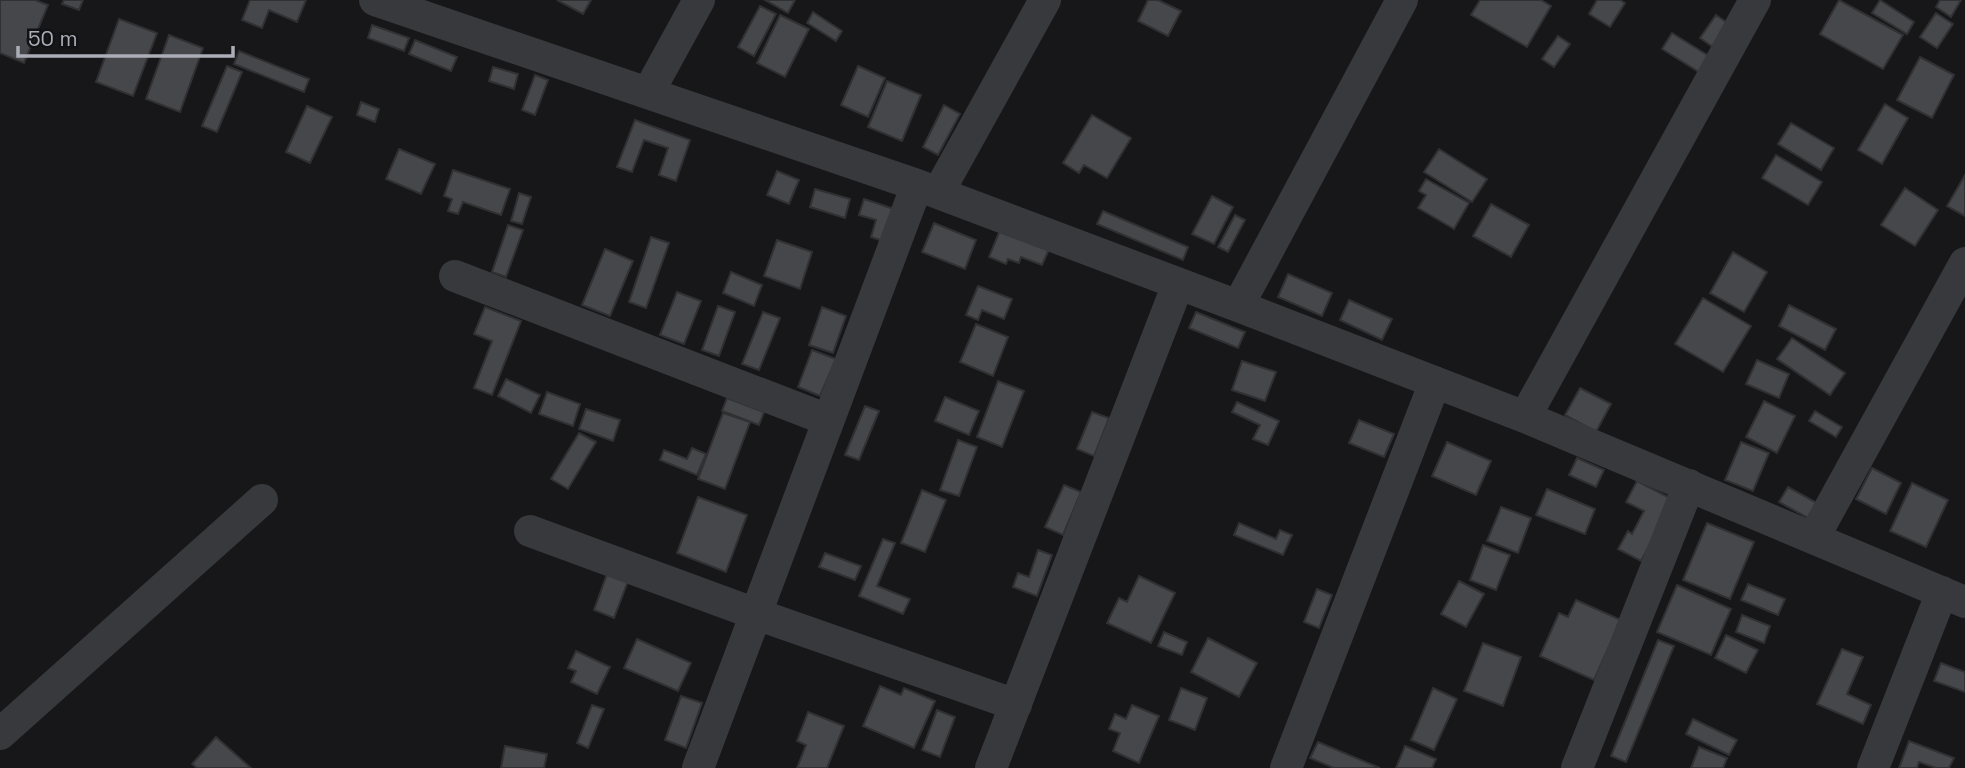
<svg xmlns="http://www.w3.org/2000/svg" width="1965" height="768" viewBox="0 0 1965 768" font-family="'Space Grotesk',sans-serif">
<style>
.building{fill:#46474b;stroke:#313134;stroke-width:2}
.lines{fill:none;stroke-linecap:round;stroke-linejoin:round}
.minor{stroke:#38393d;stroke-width:32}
</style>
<rect width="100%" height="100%" fill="#171719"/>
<path class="building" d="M0,0h35l13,5 -24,58 -24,-10z
M64,0h19l-4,10 -17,-6z
M250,0h56l-9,22 -28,-12 -7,18 -20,-8z
M557,0h34l-8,14z
M765,0h30l-7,13z
M1148,0h10l23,11 -13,25 -30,-15z
M1480,0h61l10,6 -24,41 -56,-32z
M1597,0h23l5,3 -15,24 -21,-13z
M1839,0l64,35 -20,34 -63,-35z
M1880,0l34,22 -7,12 -35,-21z
M1940,0h21l-10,17 -15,-10z
M760,6l16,8 -22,42 -16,-9z
M813,12l29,19 -6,10 -29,-18z
M1936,13l17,11 -16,24 -17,-11z
M780,15l29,14 -24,48 -28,-14z
M1716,15l13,9 -16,23 -13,-9z
M119,19l38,14 -24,63 -37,-14z
M372,25l37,13 -5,13 -36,-13z
M1672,33l37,23 -10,16 -37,-23z
M169,35l34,13 -23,64 -34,-13z
M1558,36l12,8 -16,23 -12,-8z
M415,40l42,17 -6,14 -42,-17z
M239,51l70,28 -5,13 -70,-28z
M1920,57l34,18 -22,43 -35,-18z
M227,66l15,6 -25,60 -15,-6z
M858,66l27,12 -17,39 -27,-12z
M493,67l25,7 -4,15 -25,-8z
M535,75l13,5 -13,35 -13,-5z
M887,81l34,14 -19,46 -34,-14z
M361,102l18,7 -4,13 -18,-7z
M1885,104l23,14 -26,46 -24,-14z
M944,105l16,9 -22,41 -15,-8z
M307,106l25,11 -22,46 -24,-11z
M1092,115l39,23 -24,40 -23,-13 -5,8 -16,-10z
M635,120l55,20 -14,41 -17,-6 9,-27 -24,-8 -12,32 -15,-5z
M1791,123l43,25 -13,22 -43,-26z
M399,149l36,15 -14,30 -35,-15z
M1439,149l48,30 -15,23 -48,-30z
M1776,155l46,27 -14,23 -46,-27z
M453,170l57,19 -9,26 -38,-13 -5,12 -10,-3 4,-12 -8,-3z
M777,171l22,9 -10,24 -22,-9z
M1965,175v41l-18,-10z
M1426,179l43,24 -15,26 -36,-21 8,-13 -7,-4z
M1905,188l33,22 -23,36 -34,-21z
M815,189l35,10 -5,19 -35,-11z
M519,193l12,4 -9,27 -11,-3z
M1212,196l21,11 -19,37 -22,-10z
M864,199l30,10 -11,32 -12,-4 5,-17 -17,-5z
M1491,204l38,21 -18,32 -38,-21z
M1103,211l85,36 -5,13 -86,-36z
M1235,215l10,5 -17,32 -10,-5z
M934,223l42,17 -11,29 -43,-17z
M508,225l15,5 -17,47 -14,-5z
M1002,225l49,20 -9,20 -21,-8 -2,6 -11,-4 -2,5 -17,-7z
M651,237l18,6 -23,65 -17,-6z
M777,240l35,12 -12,37 -36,-13z
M605,249l28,12 -23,55 -28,-11z
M1733,252l34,20 -23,40 -34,-19z
M731,272l31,13 -8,21 -31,-13z
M1288,274l44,19 -10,23 -44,-19z
M978,286l34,13 -8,20 -22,-9 -4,10 -12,-5z
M677,292l24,9 -17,43 -24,-9z
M1703,298l48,28 -28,46 -48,-28z
M1349,300l43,19 -10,21 -42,-20z
M1789,305l47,24 -11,21 -46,-24z
M718,306l17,6 -16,44 -17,-6z
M485,307l36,14 -29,74 -18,-7 18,-47 -18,-7z
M822,307l24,9 -13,37 -24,-8z
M763,312l17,6 -21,52 -17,-6z
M1196,312l49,20 -7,16 -49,-20z
M976,324l32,13 -15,39 -33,-14z
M1792,338l53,35 -15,22 -53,-36z
M812,350l24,9 -16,37 -22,-9z
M1757,360l32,14 -10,24 -33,-14z
M1242,361l34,11 -11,29 -33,-11z
M506,379l34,16 -9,18 -33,-17z
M998,381l26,10 -22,56 -25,-10z
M1580,388l31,16 -15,28 -31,-17z
M547,392l33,12 -7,22 -34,-12z
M945,397l34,14 -10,24 -34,-14z
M727,398l37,14 -5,13 -37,-14z
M1764,401l31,15 -18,37 -31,-16z
M1237,402l42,19 -11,24 -15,-6 7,-14 -28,-13z
M865,406l14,5 -20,49 -14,-5z
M586,409l34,11 -7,21 -34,-12z
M1815,411l27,16 -6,10 -27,-16z
M1092,412l17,6 -15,38 -17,-7z
M723,413l27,9 -25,67 -27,-10z
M1359,420l35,14 -10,23 -35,-14z
M579,433l17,9 -28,47 -17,-10z
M958,440l19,7 -18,49 -19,-6z
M1447,442l44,19 -15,34 -44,-19z
M1741,442l28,11 -16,38 -28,-11z
M692,448l14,6 -9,21 -37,-15 4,-10 23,9z
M1577,458l27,12 -8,17 -27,-12z
M1872,468l29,15 -15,31 -30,-15z
M1637,481l37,19 -33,61 -23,-12 10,-18 4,3 12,-23 -18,-9z
M1912,483l36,17 -22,47 -36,-16z
M1064,485l17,7 -18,43 -18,-8z
M1788,487l29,16 -9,15 -29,-16z
M1547,489l48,20 -10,25 -49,-19z
M922,490l24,10 -21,52 -24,-9z
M698,497l49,18 -21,57 -49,-19z
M1501,507l30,11 -13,35 -31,-12z
M1239,523l37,16 4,-9 12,5 -9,20 -49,-20z
M1707,523l47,19 -24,57 -47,-19z
M883,539l12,4 -18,43 33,13 -7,15 -44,-18z
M1483,545l27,10 -14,35 -26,-10z
M1038,550l14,5 -15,41 -24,-9 5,-14 11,4z
M825,553l36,13 -6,14 -36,-13z
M607,574l21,7 -14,37 -20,-8z
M1139,576l36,17 -24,50 -44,-20 12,-25 8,4z
M1459,581l25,13 -18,33 -25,-13z
M1748,584l37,15 -7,16 -37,-15z
M1677,585l54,24 -20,46 -54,-23z
M1317,589l15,6 -13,33 -15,-6z
M1576,600l45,20 -27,60 -54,-24 19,-43 9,4z
M1742,615l28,11 -6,17 -28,-11z
M1164,632l23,10 -5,13 -24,-9z
M1726,635l32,15 -12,23 -31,-15z
M1208,638l49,25 -18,34 -48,-25z
M637,639l54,24 -13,28 -54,-23z
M1658,640l16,6 -48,116 -15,-6z
M1483,643l38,14 -18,49 -39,-15z
M1842,649l21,8 -16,37 24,11 -8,19 -46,-20z
M576,651l34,16 -13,27 -26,-12 5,-11 -8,-3z
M1941,663l24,9v20l-31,-11z
M880,686l21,9 3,-7 31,13 -21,47 -51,-22z
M1181,688l26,10 -12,32 -26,-10z
M1433,688l24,11 -23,51 -23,-10z
M681,696l21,7 -16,45 -21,-8z
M592,705l12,4 -16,39 -11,-5z
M1132,705l27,11 -20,47 -26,-12 7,-18 -11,-4 6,-15 11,5z
M937,710l18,7 -15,40 -18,-7z
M808,712l36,14 -17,42h-30l9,-23 -9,-4z
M1693,719l44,21 -8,15 -43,-21z
M216,737l35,31h-54l-5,-4z
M1909,741l45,17 -5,10h-13l-17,-6 -2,6h-18z
M1318,742l62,26h-46l-24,-10z
M505,746l42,8 -3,14h-43z
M1405,746l31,13 -4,9h-36z
M1699,747l28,11 -4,10h-32z"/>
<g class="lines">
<path class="minor" d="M375,0l542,185 321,121 287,111 440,185
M648,93l51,-93
M938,193l107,-193
M455,276l373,144
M1238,306l164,-306
M1525,417l230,-417
M530,531l226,83 260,91
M1814,537l151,-274
M0,734l262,-234
M698,768l219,-583
M991,768l187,-484
M1286,768l149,-386
M1577,768l112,-283
M1873,768l69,-176"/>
</g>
<path d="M18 46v10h215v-10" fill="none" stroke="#abaeb7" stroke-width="3.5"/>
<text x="28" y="46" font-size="21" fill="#abaeb7" stroke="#121214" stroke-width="5" paint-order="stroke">50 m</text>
</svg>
